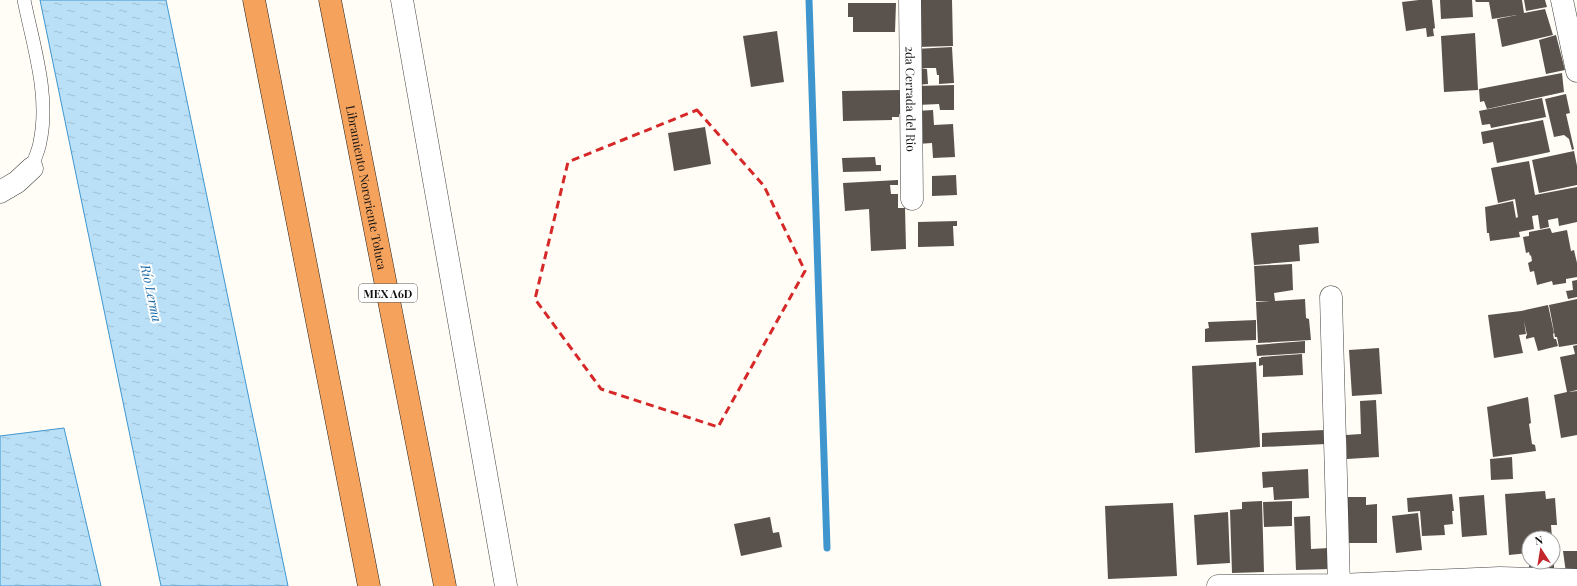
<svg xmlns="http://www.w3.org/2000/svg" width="1577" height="586" viewBox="0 0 1577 586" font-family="'Playfair Display',serif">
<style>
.water{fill:url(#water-ripples);stroke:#3f96cf}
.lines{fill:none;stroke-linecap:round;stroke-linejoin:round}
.stream{stroke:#3f96cf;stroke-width:7}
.building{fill:#5a524d}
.service-casing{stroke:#444;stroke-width:14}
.minor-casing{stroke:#444;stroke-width:23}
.motorway-casing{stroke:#222;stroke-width:23}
.service{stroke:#fff;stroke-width:13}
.minor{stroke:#fff;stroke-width:22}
.motorway{stroke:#f5a25d;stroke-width:22}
.marked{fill:none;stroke:#d62828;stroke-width:3;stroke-dasharray:8 5;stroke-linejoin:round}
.labels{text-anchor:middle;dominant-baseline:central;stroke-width:4;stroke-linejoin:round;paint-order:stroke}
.shield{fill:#fff;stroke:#585858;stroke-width:1}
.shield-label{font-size:11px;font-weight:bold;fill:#111}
.street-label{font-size:12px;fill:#111;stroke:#fff}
.water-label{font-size:13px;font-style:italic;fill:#1768a6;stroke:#fff}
</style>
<defs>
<pattern id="water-ripples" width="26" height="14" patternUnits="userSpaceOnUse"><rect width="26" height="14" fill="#b9e0f7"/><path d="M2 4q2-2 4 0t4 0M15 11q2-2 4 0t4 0" fill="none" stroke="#9ebfd3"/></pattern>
</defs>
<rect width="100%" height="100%" fill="#fffdf5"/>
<path class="water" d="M40,0h126l122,586h-127z
M64,428l37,158h-101v-150z"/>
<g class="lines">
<path class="stream" d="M809,0l18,548"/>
</g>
<path class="building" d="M917,0h35l1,46 -35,1z
M1419,0h13l3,28 -2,1 1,7 -7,1 -1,-9 -20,3 -4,-29z
M1440,0h32l1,17 -32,2z
M1475,0h47l2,13 21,-4 8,26 -51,12 -5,-28 20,-4 -25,4 -3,-17h-13z
M1524,0h21l2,7 -21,4z
M848,3h48l-1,29h-42v-15h-5z
M777,31l7,51 -33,5 -8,-51z
M1475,33l3,57 -34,2 -3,-56z
M1556,35l9,35 -19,4 -7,-34z
M952,47l2,36 -15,1v-9h-2l-1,-7h-16l7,1 1,15 -13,1v-36z
M1562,73l2,19 -77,17 -3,-8 -4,1 -1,-13z
M954,85v25h-14l-1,-6 -22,1 -1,-19z
M901,90v24h-2v3h-7v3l-49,1 -1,-30z
M1566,94l4,19 -4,1 8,35 -2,1 -3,-11 -5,-4 -10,2 -9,-38z
M1542,98l4,19 -55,11 -1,-4 -8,1 -3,-14z
M933,110l1,15 19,-1 2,33 -22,1 -1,-15 -15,1 -1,-33z
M1543,120l7,32 -53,11 -4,-21 -10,2 -2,-12z
M705,127l6,37 -37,7 -6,-38z
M1574,151l3,15v19l-38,8 -7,-33z
M875,157l1,8h5v6l-38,1 -1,-14z
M1529,161l6,34 42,-8v35l-18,4 -1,-8 -10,2 1,7 -9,2 -2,-14 -6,1 2,13 -15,3 1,5 -30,4 -1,-8h-2l-2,-26 28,-6 3,17 2,-1 -3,-18 -17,4 -7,-35z
M956,175l1,20 -25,1v-20z
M898,180v5h-8l1,9h7v14h7l1,41 -35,2 -2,-42 -24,2 -2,-28z
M957,221v5h-4l1,20 -36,1v-25z
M1318,227l1,16 -20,2 1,16 -46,4 -3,-32z
M1550,228l2,5 15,-3 4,21 3,-1 3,13v14l-11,2v4l-13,2 -1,-4 -15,4 -3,-14 -4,1 -2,-9 4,-2 -1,-6 -1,1 -1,-4 -3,1 -3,-16 6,-1v-4z
M1292,264l1,26 -19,3 1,8 30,-2 1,19 3,1 2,21 -53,3 -2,-41 14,-1h-14l-2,-35z
M1577,280v17l-9,2 -2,-8 7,-1 -1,-9z
M1577,299v45l-18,3 -2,-10h-2l-6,-32z
M1548,305l6,28 -1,1 1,5h2l2,7 -20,5 -4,-14 -8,2v-3l1,-1 -3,-14 2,13 -7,1 4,18 -29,5 -6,-43 33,-4z
M1256,320v20l-51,2v-13l4,-1 -1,-6z
M1305,341v12l-48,3 -1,-11z
M1577,345v45l-8,2 8,-1v44l-16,3 -7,-43 13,-3 -7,-35 15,-3 -2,-8z
M1379,348l3,46 -30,2 -3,-46z
M1302,354l1,21 -40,2v-12l-4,1v-8h2v-1z
M1256,362l4,85 -65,6 -3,-87z
M1528,397l3,26 -2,1 3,20 3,1 1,6 -43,6 -6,-50z
M1376,400l3,57 -32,2 -1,-24 15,-1 -1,-33z
M1325,430l1,14 -64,3v-14z
M1512,457l1,22 -22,1 -1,-21z
M1308,469l1,29 -35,2 -1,-13 -10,1 -1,-16z
M1545,491l1,8 9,-1 2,27h-6l1,13h-23v15l-20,2 -4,-61z
M1452,494l2,17h-2l1,13 -9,1 1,10 -23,1 -2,-25 -12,1 -1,-14z
M1484,495l3,40 -25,2 -3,-40z
M1347,497h19v8l11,-1v39h-30z
M1262,501l2,71 -32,1 -2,-63 12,-1v-7z
M1292,501v25l-28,1 -1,-25z
M1173,503l4,73 -69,3 -3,-73z
M1228,512l2,51 -33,2 -3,-50z
M1418,513l4,37 -26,3 -4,-37z
M1310,516l1,33 18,-1 1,21 -34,1 -2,-53z
M770,517l3,16 6,-1 3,15 -41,9 -7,-32z
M1563,551h14v23l-11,-1z
M1529,562h25v6l-25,2z"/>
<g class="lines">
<defs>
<path id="service" d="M24,0c9,45 26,95 16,142 -1,8 -6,17 -8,26"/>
<g id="minor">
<path d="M402,0l104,586"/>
<path id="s1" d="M910,0l2,199"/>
<path d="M1562,0l15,71"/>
<path d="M0,192l17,-10 15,-14"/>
<path d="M1331,297l8,288"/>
<path d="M1218,586l121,-1 161,-7 77,2"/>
</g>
<g id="motorway">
<path d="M254,0l115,586"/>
<path id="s2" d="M330,0l115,586"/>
</g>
</defs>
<use href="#service" class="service-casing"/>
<use href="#minor" class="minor-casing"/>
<use href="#motorway" class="motorway-casing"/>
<use href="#service" class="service"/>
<use href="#minor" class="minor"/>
<use href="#motorway" class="motorway"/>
</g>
<path class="marked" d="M697,110l67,76 41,85 -87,156 -117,-38 -66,-90 33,-137z"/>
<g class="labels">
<rect class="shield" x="359" y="284" width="58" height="18" rx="3"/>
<g class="shield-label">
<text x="388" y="293">MEX A6D</text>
</g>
<g class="street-label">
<text stroke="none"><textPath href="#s1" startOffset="99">2da Cerrada del Rio</textPath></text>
<text stroke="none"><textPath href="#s2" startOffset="191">Libramiento Nororiente Toluca</textPath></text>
</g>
<g class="water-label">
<text transform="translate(152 293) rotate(78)">Río Lerma</text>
</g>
</g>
<g transform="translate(1541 550) rotate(348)"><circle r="19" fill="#ffffff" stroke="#a0a0a0"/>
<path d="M0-3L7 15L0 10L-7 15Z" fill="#c4262e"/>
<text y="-6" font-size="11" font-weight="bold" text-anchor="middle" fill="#111111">N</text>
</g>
</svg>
